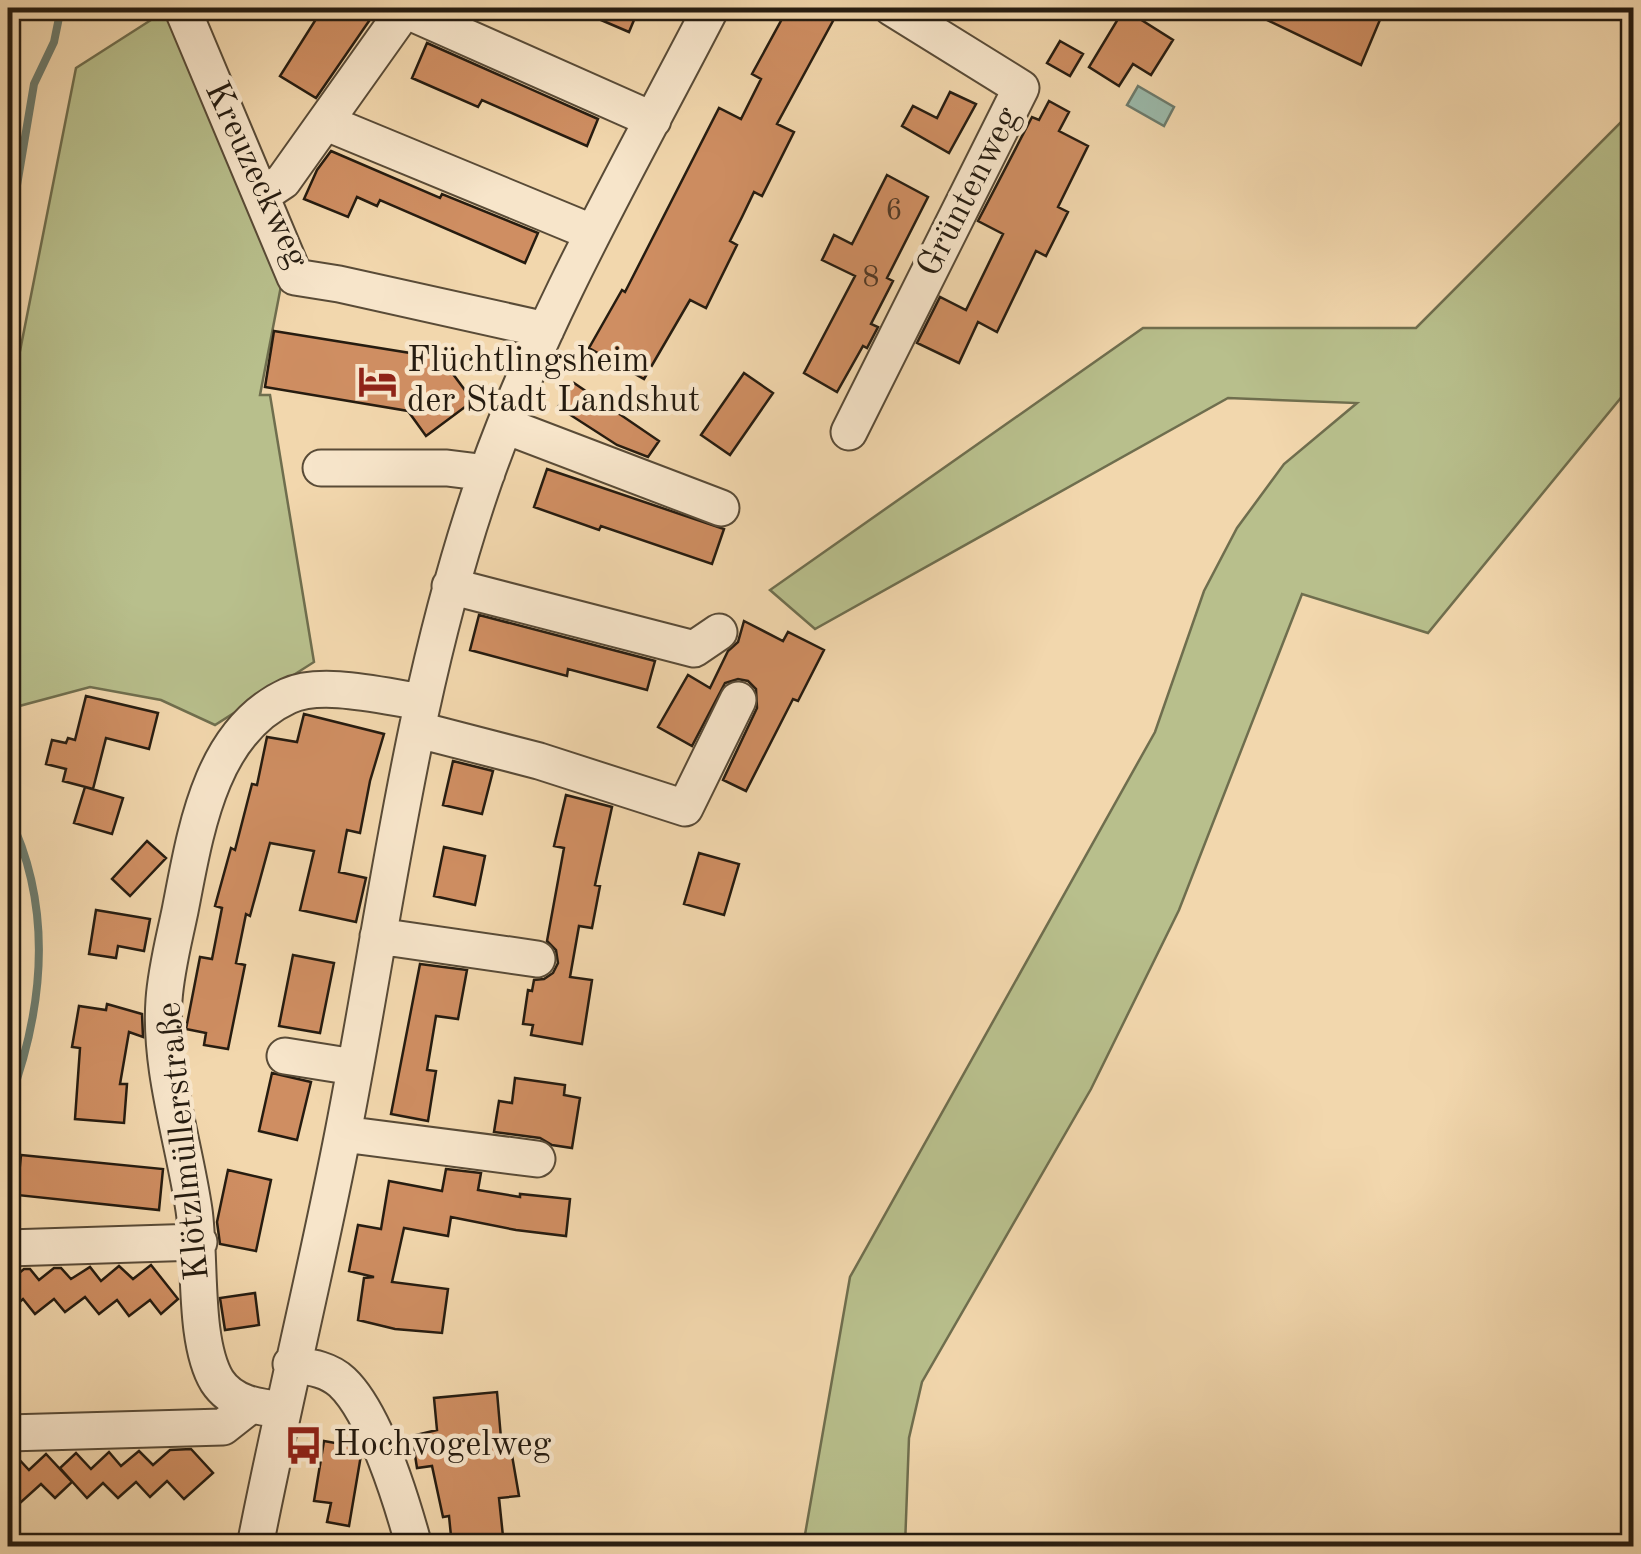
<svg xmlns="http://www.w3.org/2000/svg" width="1641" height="1554" viewBox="0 0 1641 1554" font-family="'Old Standard TT',serif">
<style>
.green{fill:#b8bf8c;stroke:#6f6e4e;stroke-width:2.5}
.water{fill:#9bbaab;stroke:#6c7b6d;stroke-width:2.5}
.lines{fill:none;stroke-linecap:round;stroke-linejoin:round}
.stream{stroke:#6c7b6d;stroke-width:8}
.building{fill:#cf8e62;stroke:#261c10;stroke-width:2.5}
.minor-casing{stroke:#594b37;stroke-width:39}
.minor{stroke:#f7e5ca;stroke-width:35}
.labels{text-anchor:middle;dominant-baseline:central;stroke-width:9;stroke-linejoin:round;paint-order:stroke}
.number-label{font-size:30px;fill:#503824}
.street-label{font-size:35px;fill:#261c10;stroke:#f7e5ca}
.poi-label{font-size:35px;fill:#261c10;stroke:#f7e5ca;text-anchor:start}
</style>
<rect width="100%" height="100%" fill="#f2d7ad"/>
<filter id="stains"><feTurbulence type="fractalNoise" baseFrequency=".002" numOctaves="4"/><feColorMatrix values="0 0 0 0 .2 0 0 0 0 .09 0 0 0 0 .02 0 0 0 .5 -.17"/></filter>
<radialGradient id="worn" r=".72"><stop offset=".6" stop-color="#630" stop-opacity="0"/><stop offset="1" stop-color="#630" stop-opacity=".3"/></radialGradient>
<path class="green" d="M165,11l116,275 -21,109h10l44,267 -99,63 -54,-25 -71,-13 -82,22v-337l12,-21 56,-283z
M1633,110v273l-205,250 -126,-39 -123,316 -88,179 -169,293 -13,56 -4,108h-102l47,-269 305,-545 49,-141 33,-63 47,-64 73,-61 -129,-5 -413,231 -45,-39 373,-262h273z
M8,902c9,39 13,80 0,119z"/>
<path class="water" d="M1138,86l36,21 -10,19 -37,-21z"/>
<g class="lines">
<path class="stream" d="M8,314l8,-123 18,-107 20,-42 7,-34
M8,814c46,94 36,195 0,291"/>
</g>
<path class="building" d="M323,8h55l-62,90 -36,-22z
M573,8h66l-10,24z
M788,8h52l-63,116 17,8 -32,64 -8,-4 -12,25 -12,24 7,4 -31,63 -16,-8 -46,79 -55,-31 33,-58 3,2 94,-184 22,11 20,-40 -9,-5z
M1242,8h124l16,7 -21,50z
M1124,9l49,31 -22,35 -18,-11 -14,22 -30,-19z
M1060,41l23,13 -13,22 -23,-13z
M427,43l171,76 -11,27 -105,-46 -4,7 -66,-29z
M950,92l26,12 -27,49 -47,-27 11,-20 24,12z
M1049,101l20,11 -10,19 29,15 -30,61 10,5 -22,44 -10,-5 -39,81 -19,-10 -19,41 -42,-20 23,-46 26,13 37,-76 -25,-13 54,-104 7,3z
M331,151l109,47 2,-4 96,39 -13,30 -145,-63 -3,6 -20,-9 -9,20 -44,-18 13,-29z
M887,175l41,22 -41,81 6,3 -22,43 7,3 -11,21 -4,-2 -26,46 -33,-19 51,-97 -33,-16 12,-25 18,9z
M274,331l167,27 32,43 -47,35 -18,-25 -143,-24z
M744,373l29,20 -43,62 -29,-20z
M574,383l85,58 -11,16 -31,-12 -59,-38z
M547,469l177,60 -12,35 -111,-38 -2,4 -65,-23z
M479,615l176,46 -8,29 -79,-21 -1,7 -97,-26z
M744,621l39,20 5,-9 36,18 -26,51 -5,-2 -47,92 -23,-11 34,-72 -1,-19 -8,-8 -10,-2 -13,4 -33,63 -34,-19 30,-52 22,13 18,-37 10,-9z
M86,696l72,17 -9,36 -43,-11 -13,51 -30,-8 3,-12 -20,-5 6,-24 14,3 2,-5 7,2z
M304,714l80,20 -14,47 -10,52 -13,-3 -8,42 27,6 -10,44 -56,-12 14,-59 -44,-8 -20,73 -4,-2 -10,49 9,2 -17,84 -24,-4 2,-12 -20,-4 14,-72 12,2 10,-51 -7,-2 16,-58 4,2 17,-66 5,1 10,-48 30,5z
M453,761l40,10 -11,43 -39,-9z
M85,787l38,11 -11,36 -38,-11z
M566,795l46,12 -17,78 5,1 -8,42 -13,-2 -9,51 22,3 -10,64 -51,-9 2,-10 -10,-1 5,-34 4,1 2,-11 10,-1 9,-6 5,-10 -2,-13 -9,-9 17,-93 -10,-2z
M147,841l19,17 -36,38 -18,-17z
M444,847l41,9 -10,49 -41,-9z
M699,853l40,11 -15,51 -40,-11z
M96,910l54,9 -6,32 -26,-5 -2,12 -27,-4z
M293,955l41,8 -14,70 -41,-7z
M420,964l47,6 -9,49 -22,-3 -9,54 9,1 -8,50 -37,-7z
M107,1004l35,10 1,23 -14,-5 -9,52h7l-3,39 -49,-4 5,-71 -8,-1 7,-41 27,4z
M272,1073l39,9 -14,58 -38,-9z
M515,1078l50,7 -1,10 16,3 -8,50 -20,-3 -12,-7 -46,-6 5,-31 13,2z
M21,1155l142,14 -4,41 -142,-15z
M446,1169l35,4 -3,17 42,7v-3l50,5 -4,37 -50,-6 -65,-13 -3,19 -44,-8 -12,54 56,7 -6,44 -47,-4 -37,-9 6,-42 10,-1 -25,-6 9,-46 23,4 8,-48 53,10z
M228,1170l43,10 -15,71 -36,-7 -3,-22z
M151,1265l27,34 -17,15 -11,-14 -21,16 -12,-16 -18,14 -14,-17 -20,15 -11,-13 -19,15 -12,-15 -15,13v-30l16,-13h6l9,11 15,-12h7l10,11 19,-12 11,14 18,-15 14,13z
M255,1293l4,32 -34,5 -5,-32z
M497,1392l4,46h8l10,58 -20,2 5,48h-52l-3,-30 -6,1 -11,-51 -15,2 -5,-32 25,-6 -3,-32z
M324,1441l34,6 3,8 -12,71 -22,-4 4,-19 -17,-2z
M191,1449l22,24 -29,26 -17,-18 -17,16 -14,-15 -18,16 -15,-15 -16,15 -27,-30 16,-15 15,16 18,-17 12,14 18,-15 14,14 17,-15z
M8,1454h6l15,16 17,-16 26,28 -17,16 -14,-14 -21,19 -12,-14z"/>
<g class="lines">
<defs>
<path id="minor" d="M182,8l113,269 44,7 207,46
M405,10l248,110
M327,123l264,109
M262,195l21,-14 123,-173
M506,426l215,82
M849,432l172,-344 -129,-80
M321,468h126l40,5
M450,586l244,63 25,-17
M419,730l120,31 146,47 53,-108
M378,936l159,23
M285,1056l69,11
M343,1134l194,25
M8,1248l191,-6
M291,1364c19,3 37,5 51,18 33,31 60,120 72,164
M283,1410c-25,-3 -51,-6 -66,-29 -24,-40 -16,-123 -23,-171 -10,-68 -35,-141 -30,-210 2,-30 10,-60 16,-89 15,-76 29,-179 108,-215 34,-16 98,1 135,6
M8,1433l215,-6 28,-22
M255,1546c27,-138 61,-274 88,-413 43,-219 68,-445 143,-658 58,-163 146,-314 225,-467"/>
</defs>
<use href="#minor" class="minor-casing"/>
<use href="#minor" class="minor"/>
</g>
<defs>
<symbol id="hotel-bare" viewBox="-9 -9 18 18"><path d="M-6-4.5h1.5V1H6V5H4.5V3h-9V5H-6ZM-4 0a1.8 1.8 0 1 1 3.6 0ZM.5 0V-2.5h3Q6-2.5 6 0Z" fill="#8f2418" stroke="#f7e5ca" stroke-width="2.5" paint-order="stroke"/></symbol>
<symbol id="bus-bare" viewBox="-9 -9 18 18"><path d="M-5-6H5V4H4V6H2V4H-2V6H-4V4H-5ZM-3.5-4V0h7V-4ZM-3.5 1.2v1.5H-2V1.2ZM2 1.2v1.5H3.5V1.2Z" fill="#8f2418" stroke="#f7e5ca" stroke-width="2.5" paint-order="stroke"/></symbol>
</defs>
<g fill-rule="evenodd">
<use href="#hotel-bare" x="350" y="354" width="55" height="55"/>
<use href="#bus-bare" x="276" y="1418" width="55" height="55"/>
</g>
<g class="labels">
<g class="number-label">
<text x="894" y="211">6</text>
<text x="871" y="278">8</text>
</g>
<g class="street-label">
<text transform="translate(256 175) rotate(65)">Kreuzeckweg</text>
<text transform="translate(969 192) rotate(-63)">Grüntenweg</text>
<text transform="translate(184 1141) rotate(-96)">Klötzlmüllerstraße</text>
</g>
<g class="poi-label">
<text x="407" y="361">Flüchtlingsheim<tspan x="407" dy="40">der Stadt Landshut</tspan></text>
<text x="333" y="1445">Hochvogelweg</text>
</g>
</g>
<rect width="1641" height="1554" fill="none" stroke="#f2d7ad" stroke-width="40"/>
<rect x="10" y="10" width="1621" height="1534" fill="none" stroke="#261c10" stroke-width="5"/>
<rect x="20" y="20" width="1601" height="1514" fill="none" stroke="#261c10" stroke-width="2.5"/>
<rect width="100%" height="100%" filter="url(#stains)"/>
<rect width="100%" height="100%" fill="url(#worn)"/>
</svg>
